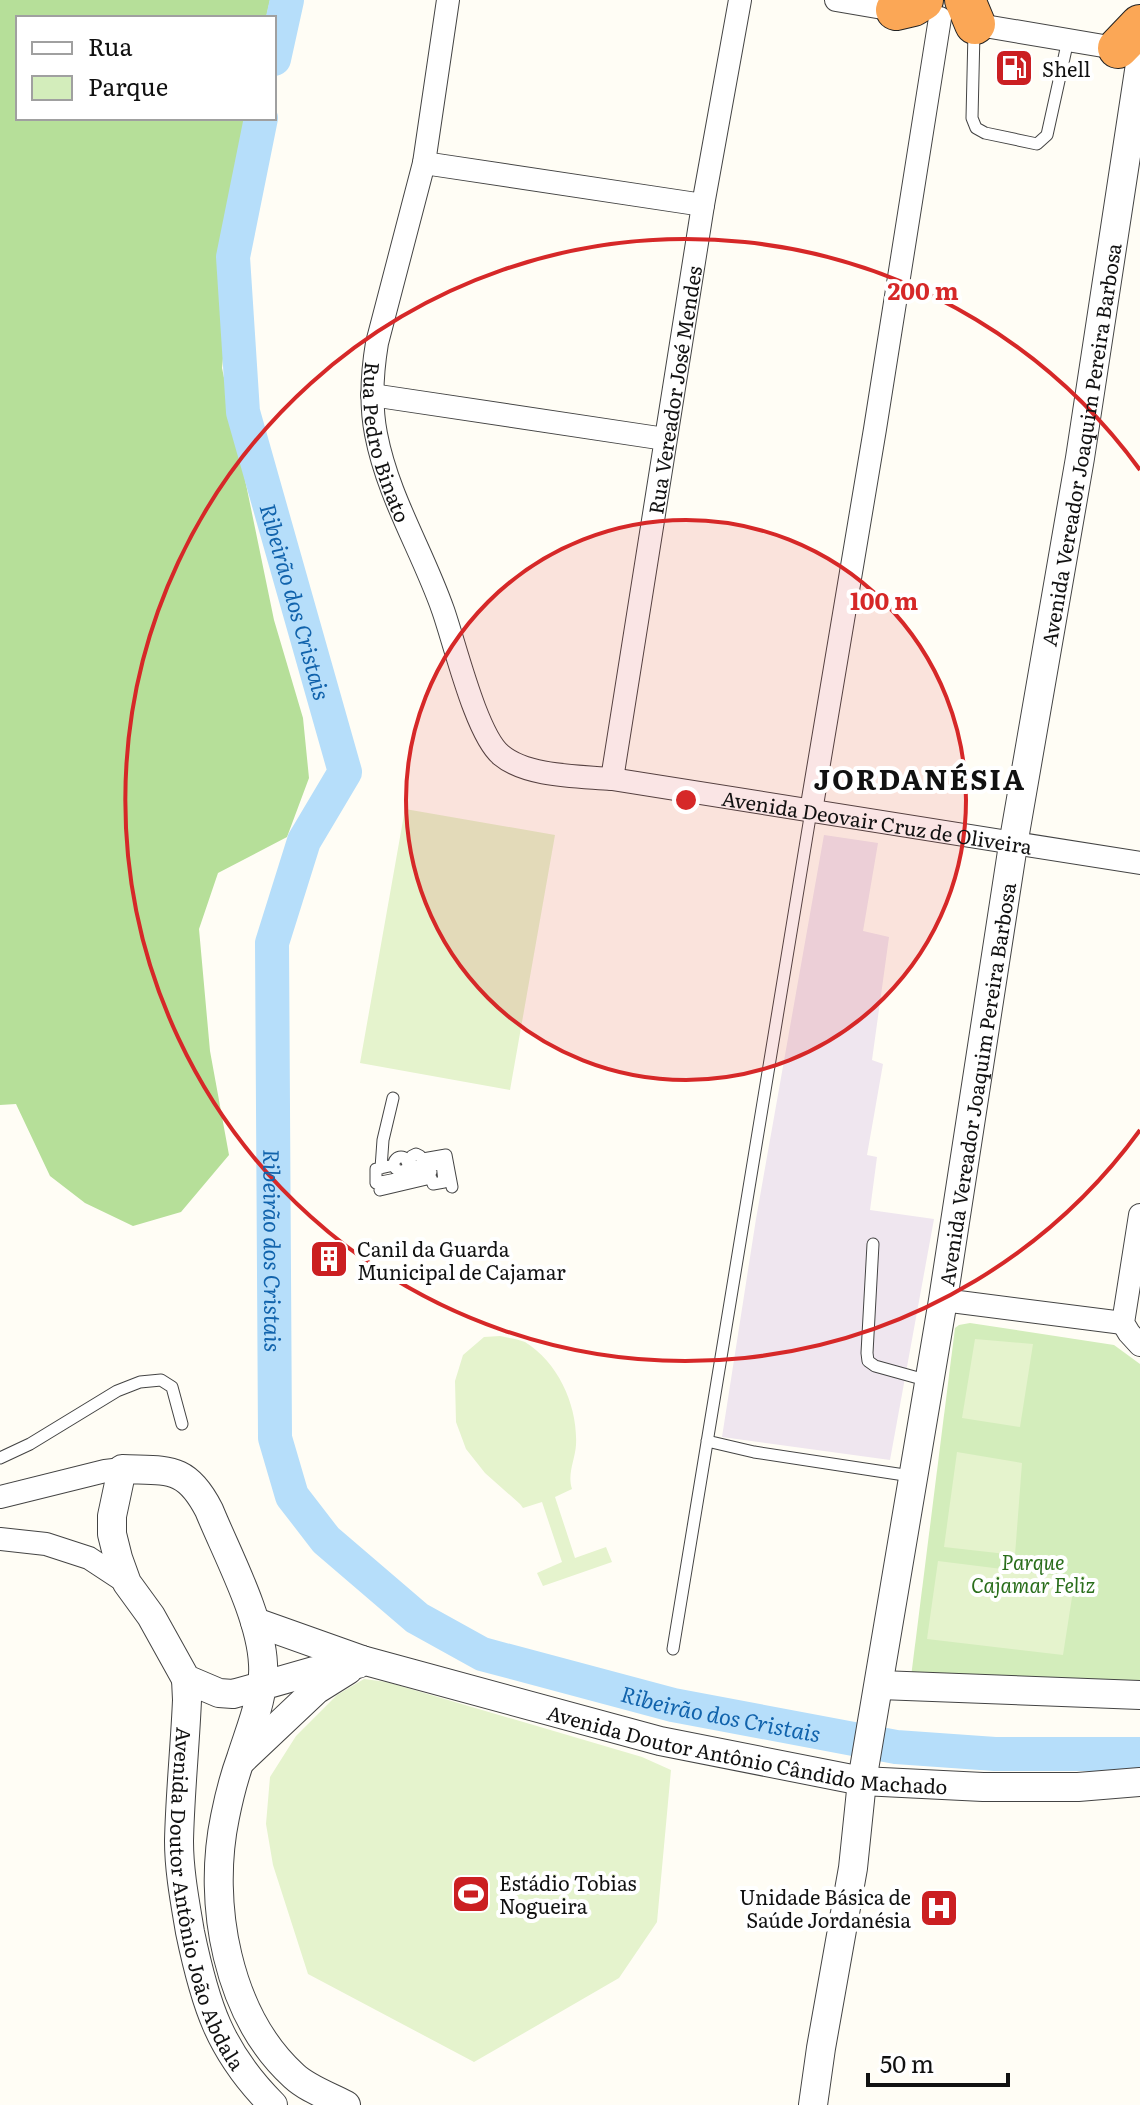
<svg xmlns="http://www.w3.org/2000/svg" width="1140" height="2105" viewBox="0 0 1140 2105" font-family="Literata,serif">
<style>
.industrial{fill:#efe6ef}
.green{fill:#d3edbb}
.forest{fill:#b6df99}
.pitch{fill:#e5f3cd}
.lines{fill:none;stroke-linecap:round;stroke-linejoin:round}
.river{stroke:#b6defa;stroke-width:34}
.service-casing{stroke:#444;stroke-width:13}
.minor-casing{stroke:#444;stroke-width:24}
.tertiary-casing{stroke:#444;stroke-width:30}
.motorway-casing{stroke:#222;stroke-width:42}
.service{stroke:#fff;stroke-width:11}
.minor{stroke:#fff;stroke-width:22}
.tertiary{stroke:#fff;stroke-width:28}
.motorway{stroke:#fba756;stroke-width:40}
.ring{fill:none;stroke:#d62828;stroke-width:4}
.labels{text-anchor:middle;dominant-baseline:central;stroke-width:8;stroke-linejoin:round;paint-order:stroke}
.poi-label{font-size:20px;fill:#111;stroke:#fff;text-anchor:start}
.street-label{font-size:20px;fill:#111;stroke:#fff}
.park-label{font-size:20px;font-style:italic;fill:#2a6e1c;stroke:#fff}
.water-label{font-size:22px;font-style:italic;fill:#1163ac;stroke:#fff}
.district-label{font-size:28px;font-weight:bold;letter-spacing:2px;fill:#111;stroke:#fff}
.centre{fill:#d62828;stroke:#fff;stroke-width:4}
.ring-label{font-size:24px;text-anchor:middle;font-weight:bold;fill:#d62828;stroke:#fff;stroke-width:8;stroke-linejoin:round;paint-order:stroke}
</style>
<rect width="100%" height="100%" fill="#fffdf5"/>
<path class="industrial" d="M824,835l54,8 -15,88 26,6 -17,123 11,4 -16,91 10,2 -7,53 64,9 -44,241 -168,-23 34,-218z"/>
<path class="green" d="M970,1323l144,22 26,19v320l-229,-7 44,-349 4,-3z"/>
<path class="forest" d="M0,0h270l-4,18h-248v100h230l-26,250 52,252 29,98 6,60 -22,59 -69,36 -19,56 11,122 19,104 -48,57 -48,14 -48,-23 -35,-27 -34,-72 -16,1z"/>
<path class="pitch" d="M405,809l150,26 -45,255 -150,-27z
M500,1336c8,2 18,3 25,6 34,21 53,65 51,103 -1,15 -9,29 -4,44l-17,8 20,61 31,-11 6,15 -69,24 -6,-13 25,-11 -20,-60 -19,6 -3,-4 -35,-31 -19,-24 -10,-27 -1,-41 8,-26 21,-18z
M975,1339l58,5 -13,83 -58,-9z
M957,1452l65,11 -7,92 -71,-8z
M938,1561l137,17 -12,77 -136,-16z
M364,1679l23,3 255,75 29,13 -14,152 -38,56 -145,84 -166,-88 -35,-109 -7,-41 4,-47 26,-41 41,-41z"/>
<g class="lines">
<g class="river">
<path d="M274,59l13,-59"/>
<path id="s1" d="M261,118l-28,139 10,155 102,360 -41,69 -32,102 3,495 17,58 34,44 91,78 65,36 191,51 223,42 99,7h145"/>
</g>
<defs>
<path id="service" d="M974,32l-2,86 4,10 9,5 52,11 10,-9 21,-95
M416,1154l4,2 3,5 -2,5 -3,2 -11,-6 5,-6z
M394 1164a7 7 0 1 1 14 0a7 7 0 1 1-14 0Z
M423,1159l23,-4 6,32
M381,1168l2,-28 10,-42
M380,1190l51,-12 2,6 11,-2 -2,-19 -12,3 1,6 -55,11v-14l18,-4
M873,1244l-6,109 1,8 7,5 54,15
M707,1441l47,11 157,24
M0,1458l30,-14 87,-53 23,-9 21,-2 11,7 10,37
M673,1649l138,-838"/>
<g id="minor">
<path id="s2" d="M448,0l-24,163 -47,180c-5,30 -7,60 -1,91 12,63 46,116 67,176 12,34 33,124 58,145 26,22 78,21 111,24l528,84"/>
<path d="M836,0l70,12"/>
<path d="M967,23l160,27"/>
<path d="M424,163l279,42"/>
<path d="M372,395l293,44"/>
<path id="s3" d="M612,779l91,-574 37,-205"/>
<path d="M811,811l64,-382 65,-411"/>
<path d="M1140,1215l-17,108 6,10 11,12"/>
<path d="M943,1300l180,23"/>
<path d="M0,1497l105,-26 17,-2"/>
<path d="M0,1539l46,5 43,14 38,25"/>
</g>
<g id="tertiary">
<path id="s4" d="M255,1622l107,38 298,81 202,40 121,6h95l62,-5"/>
<path id="s5" d="M186,1679l1,21c-2,47 -7,94 -8,141 0,30 6,61 11,91 15,72 29,119 83,173"/>
<path d="M880,1685l260,10"/>
<path d="M243,1759l73,-69 32,-20"/>
<path d="M346,2105c-17,-9 -38,-16 -52,-29 -67,-61 -87,-173 -69,-259 4,-20 9,-40 16,-59 9,-29 24,-63 22,-94 -2,-47 -36,-110 -54,-154 -23,-45 -41,-39 -87,-41l-10,47v18l6,24 9,25 24,33 35,63 33,14 14,1 81,-23 44,-7 4,-4"/>
<path id="s6" d="M813,2105l8,-57 32,-180 9,-87 81,-481 70,-455 67,-387 60,-394"/>
</g>
<path id="motorway" d="M965,0l10,24
M896,10l17,-4 10,-6
M1118,48l22,-23"/>
</defs>
<use href="#service" class="service-casing"/>
<use href="#minor" class="minor-casing"/>
<use href="#tertiary" class="tertiary-casing"/>
<use href="#motorway" class="motorway-casing"/>
<use href="#service" class="service"/>
<use href="#minor" class="minor"/>
<use href="#tertiary" class="tertiary"/>
<use href="#motorway" class="motorway"/>
</g>
<circle cx="686" cy="800" r="280" fill="#d62828" fill-opacity=".12"/>
<g class="ring">
<circle cx="686" cy="800" r="280"/>
<path d="M1140 1130A561 561 0 1 1 1140 470"/>
</g>
<defs>
<symbol id="fuel-square" viewBox="-11 -11 22 22"><rect x="-9" y="-9" width="18" height="18" rx="4" fill="#cb1f22" stroke="#fff"/><path d="M-5.5-6h7V0h2V4h1.3V-2.5L3-4.5l.8-.8L6-3V5H2.5V1h-1V6h-7ZM-4.2-4.7v3.2H.2V-4.7Z" fill="#fff"/></symbol>
<symbol id="building-square" viewBox="-11 -11 22 22"><rect x="-9" y="-9" width="18" height="18" rx="4" fill="#cb1f22" stroke="#fff"/><path d="M-4-6H4V6H1V3H-1V6H-4ZM-2.5-4.3h1.7v1.8h-1.7ZM.8-4.3h1.7v1.8H.8ZM-2.5-1h1.7V.8h-1.7ZM.8-1h1.7V.8H.8Z" fill="#fff"/></symbol>
<symbol id="stadium-square" viewBox="-11 -11 22 22"><rect x="-9" y="-9" width="18" height="18" rx="4" fill="#cb1f22" stroke="#fff"/><path d="M0-5a6.5 5 0 1 0 0 10a6.5 5 0 1 0 0-10ZM-3.5-1.8h7v3.6h-7Z" fill="#fff"/></symbol>
<symbol id="hospital-square" viewBox="-11 -11 22 22"><rect x="-9" y="-9" width="18" height="18" rx="4" fill="#cb1f22" stroke="#fff"/><path d="M-5-5h3v3.5h4V-5h3V5h-3V1.5h-4V5h-3Z" fill="#fff"/></symbol>
</defs>
<g fill-rule="evenodd">
<use href="#fuel-square" x="992" y="46" width="44" height="44"/>
<use href="#building-square" x="307" y="1237" width="44" height="44"/>
<use href="#stadium-square" x="449" y="1872" width="44" height="44"/>
<use href="#hospital-square" x="917" y="1886" width="44" height="44"/>
</g>
<g class="labels">
<g class="poi-label">
<text x="1042" y="68">Shell</text>
<text x="357" y="1248">Canil da Guarda<tspan x="357" dy="23">Municipal de Cajamar</tspan></text>
<text x="499" y="1882">Estádio Tobias<tspan x="499" dy="23">Nogueira</tspan></text>
<text x="911" y="1896" text-anchor="end">Unidade Básica de<tspan x="911" dy="23">Saúde Jordanésia</tspan></text>
</g>
<g class="street-label">
<text stroke="none"><textPath href="#s3" startOffset="394">Rua Vereador José Mendes</textPath></text>
<text stroke="none"><textPath href="#s2" startOffset="452">Rua Pedro Binato</textPath></text>
<text stroke="none"><textPath href="#s6" startOffset="1682">Avenida Vereador Joaquim Pereira Barbosa</textPath></text>
<text stroke="none"><textPath href="#s2" startOffset="1172">Avenida Deovair Cruz de Oliveira</textPath></text>
<text stroke="none"><textPath href="#s6" startOffset="1034">Avenida Vereador Joaquim Pereira Barbosa</textPath></text>
<text stroke="none"><textPath href="#s4" startOffset="510">Avenida Doutor Antônio Cândido Machado</textPath></text>
<text stroke="none"><textPath href="#s5" startOffset="224">Avenida Doutor Antônio João Abdala</textPath></text>
</g>
<g class="park-label">
<text x="1033" y="1561">Parque<tspan x="1033" dy="23">Cajamar Feliz</tspan></text>
</g>
<g class="water-label">
<text stroke="none"><textPath href="#s1" startOffset="494">Ribeirão dos Cristais</textPath></text>
<text stroke="none"><textPath href="#s1" startOffset="1166">Ribeirão dos Cristais</textPath></text>
<text stroke="none"><textPath href="#s1" startOffset="1910">Ribeirão dos Cristais</textPath></text>
</g>
<g class="district-label">
<text x="920" y="778">JORDANÉSIA</text>
</g>
</g>
<circle cx="686" cy="800" r="12" class="centre"/>
<g class="ring-label">
<text x="923" y="300">200 m</text>
<text x="884" y="610">100 m</text>
</g>
<rect x="16" y="16" width="260" height="104" fill="#ffffff" stroke="#a0a0a0" stroke-width="2"/>
<rect x="32" y="42" width="40" height="12" fill="#ffffff" stroke="#a0a0a0" stroke-width="2"/>
<text x="88" y="56" font-size="24" fill="#111111">Rua</text>
<rect x="32" y="76" width="40" height="24" fill="#d3edbb" stroke="#a0a0a0" stroke-width="2"/>
<text x="88" y="96" font-size="24" fill="#111111">Parque</text>
<path d="M868 2073v12h140v-12" fill="none" stroke="#111111" stroke-width="4"/>
<text x="880" y="2073" font-size="24" fill="#111111" stroke="#ffffff" stroke-width="6" paint-order="stroke">50 m</text>
</svg>
